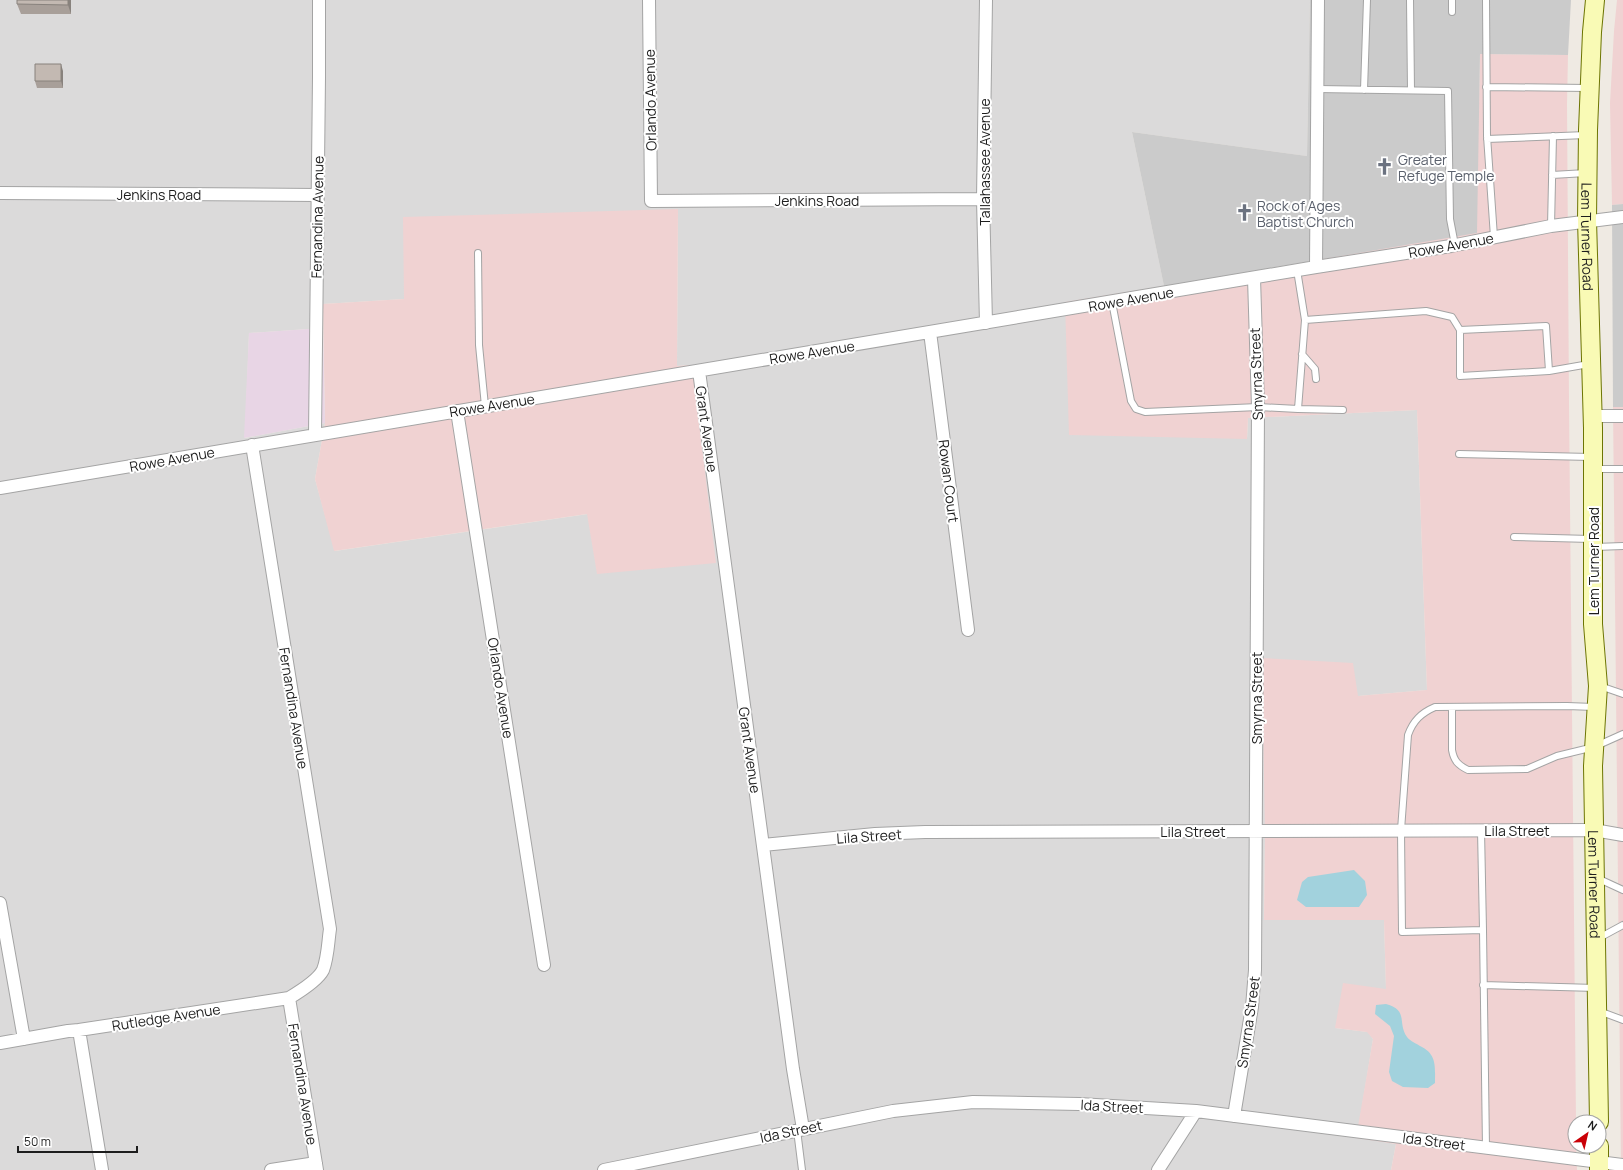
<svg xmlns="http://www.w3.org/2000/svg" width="1623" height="1170" viewBox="0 0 1623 1170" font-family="Manrope,sans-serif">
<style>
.residential{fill:#dbdada;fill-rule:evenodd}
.commercial{fill:#f0d2d2}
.industrial{fill:#e8d5e5}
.religious{fill:#cbcbcb}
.water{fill:#a2d2dd}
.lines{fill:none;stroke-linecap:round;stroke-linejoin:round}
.service-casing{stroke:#a4a4a4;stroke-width:8}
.minor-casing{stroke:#a4a4a4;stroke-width:14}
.secondary-casing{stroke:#6d7503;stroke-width:20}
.service{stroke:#fff;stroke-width:6}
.minor{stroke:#fff;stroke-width:12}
.secondary{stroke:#f9fab5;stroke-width:18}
.wall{fill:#a89f99}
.shaded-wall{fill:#88827d}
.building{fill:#c3b9b2;stroke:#88827d}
.labels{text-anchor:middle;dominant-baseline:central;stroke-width:4;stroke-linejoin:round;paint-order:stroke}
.street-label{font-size:14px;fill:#1d1d1d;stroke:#fff}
.worship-label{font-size:14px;fill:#5b616d;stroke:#fff;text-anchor:start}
</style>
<rect width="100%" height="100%" fill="#efeae3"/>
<path class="residential" d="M0,0h1310l-3,156 -175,-24 32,154 -99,17 182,136 1,-21 169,-8 10,280 -69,6 -93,139 -1,85h120l2,69 -51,39 33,4 5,7 -16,98 39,7 -5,26h-1391zM678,209l-1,157 15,-1 -104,149 -253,37 -20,-72 10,-56 -80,15 4,-105 74,-5v-24l81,-5z"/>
<path class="commercial" d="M1617,0h6v204l-11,1 -2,-102 4,-72z
M1480,54l88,1 -1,49 2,299 7,719h-1v24h1l1,24h-186l5,-26 -40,-6 17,-99 -6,-7 -32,-4 8,-45 43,6 -2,-69h-120l1,-85 -3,-177 91,5 5,33 69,-6 -10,-280 -169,8 -1,21 -178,-4 -4,-133 246,-40 168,-159z
M678,209l-1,157 15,-1 24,198 -119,11 -10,-60 -253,37 -19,-72 10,-56 -2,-119 81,-5 -1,-82z
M1613,407h10v763h-2z"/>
<path class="industrial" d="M323,328l2,95 -81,15 5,-105z"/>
<path class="religious" d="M1310,0h261l-3,55 -88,-1 -3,179 -313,53 -32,-154 175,24z
M1623,204v203h-10l-1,-202z"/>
<path class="water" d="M1354,870l11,11 2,14 -8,12h-53l-9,-7 5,-18 6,-5z
M1386,1004c23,6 11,19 21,33 4,5 9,6 13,9 17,8 15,20 15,37l-7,5 -25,-1 -11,-6 -3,-9 5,-36 -4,-10 -15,-12 1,-9z"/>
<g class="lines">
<defs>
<path id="service" d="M1410,0l1,90
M1486,0l1,136 7,101
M1452,12v-12
M1486,87l102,1
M1318,89l130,2 2,128 5,26
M1364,90l3,-90
M1487,139l99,-4
M1552,175l34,-2
M1551,226l2,-90
M478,253l1,92 6,61
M1297,270l8,50 121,-9 26,6 8,13
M1112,302l19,99 5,8 9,3 113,-5 40,2 7,-89
M1302,354l13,15 1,10
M1549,371l-89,5v-46l86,-4 3,45 40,-7
M1298,409l45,1
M1459,454l132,3
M1594,469h29
M1514,537l77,2
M1595,547l28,-1
M1600,686l23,8
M1452,707v43c2,11 6,15 16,20l59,-1 30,-13 37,-9 29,-13
M1481,830l2,100
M1597,878l26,12
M1599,938l24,-13
M1483,985l113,3
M1599,1011l24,9
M797,1130l5,40
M1486,1148l-3,-218 -81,2 -1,-102 7,-95c5,-14 13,-22 27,-28l132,-1 27,1"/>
<path id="minor" d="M649,0l2,201 332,-2
M986,0l-3,199 3,124
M0,193l317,2
M1316,267l2,-267
M930,332l38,298
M699,371l94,698 10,60
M457,411l87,554
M1592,416h31
M315,434l4,-357v-77
M0,488l1316,-221 135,-21 100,-20 72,-9
M763,845l112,-11 50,-2 669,-2 29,5
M0,903l24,136
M289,998l28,172
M79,1030l23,140
M0,1043l68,-12 11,-1 210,-32c10,-6 29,-18 34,-28 5,-13 5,-28 7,-41l-78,-484
M1234,1116l18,-109 3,-37 3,-563 -4,-129
M271,1170l45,-7
M604,1170l289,-59 80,-9 106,2 117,7 427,54
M1158,1170l38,-59"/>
<g id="secondary">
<path id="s1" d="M1595,0l-3,32 -4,98 -1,90 6,208v196l5,62 -5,80 6,356"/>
<path d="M1599,1146v24"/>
</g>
</defs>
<use href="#service" class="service-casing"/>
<use href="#minor" class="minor-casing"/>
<use href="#secondary" class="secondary-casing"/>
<use href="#service" class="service"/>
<use href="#minor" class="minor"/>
<use href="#secondary" class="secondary"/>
</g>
<path class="wall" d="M71,0v14h-50l-4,-10z
M63,71v17h-26l-2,-7z"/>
<path class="shaded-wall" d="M68,0h3v14l-3,-9z
M61,64l2,7v17l-2,-7z"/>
<path class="building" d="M17,0h51v5l-51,-1z
M35,64h26v17h-26z"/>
<defs>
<symbol id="church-bare" viewBox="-9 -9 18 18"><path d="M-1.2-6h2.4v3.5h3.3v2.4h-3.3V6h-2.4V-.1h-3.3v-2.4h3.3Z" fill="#6b7280" stroke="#fff" stroke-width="2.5" paint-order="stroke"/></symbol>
</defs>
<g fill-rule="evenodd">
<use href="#church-bare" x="1372" y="154" width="25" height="25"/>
<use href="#church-bare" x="1232" y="200" width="25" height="25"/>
</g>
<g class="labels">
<g class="street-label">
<text transform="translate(650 100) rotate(-91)">Orlando Avenue</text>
<text transform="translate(984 162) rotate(-90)">Tallahassee Avenue</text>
<text x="159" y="194">Jenkins Road</text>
<text x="817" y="200">Jenkins Road</text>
<text transform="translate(317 217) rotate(-89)">Fernandina Avenue</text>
<text stroke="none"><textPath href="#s1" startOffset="237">Lem Turner Road</textPath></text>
<text transform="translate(1451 245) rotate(-10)">Rowe Avenue</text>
<text transform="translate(1131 299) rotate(-10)">Rowe Avenue</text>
<text transform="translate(812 352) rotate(-9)">Rowe Avenue</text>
<text transform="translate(1256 374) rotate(-92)">Smyrna Street</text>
<text transform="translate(492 405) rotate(-9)">Rowe Avenue</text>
<text transform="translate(707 429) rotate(82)">Grant Avenue</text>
<text transform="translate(172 459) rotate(-10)">Rowe Avenue</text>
<text transform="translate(949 481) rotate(83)">Rowan Court</text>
<text transform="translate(1593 561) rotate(-90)">Lem Turner Road</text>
<text transform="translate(501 688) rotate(81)">Orlando Avenue</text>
<text transform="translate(1256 698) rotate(-90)">Smyrna Street</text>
<text transform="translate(294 708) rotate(81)">Fernandina Avenue</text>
<text transform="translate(750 750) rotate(82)">Grant Avenue</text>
<text x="1517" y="830">Lila Street</text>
<text x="1193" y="831">Lila Street</text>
<text transform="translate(869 836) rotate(-4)">Lila Street</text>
<text stroke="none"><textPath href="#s1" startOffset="885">Lem Turner Road</textPath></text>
<text transform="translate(166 1017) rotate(-9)">Rutledge Avenue</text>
<text transform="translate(1248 1022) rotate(-82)">Smyrna Street</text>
<text transform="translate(303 1084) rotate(81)">Fernandina Avenue</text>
<text transform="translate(1112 1106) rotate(3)">Ida Street</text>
<text transform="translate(791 1131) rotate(-12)">Ida Street</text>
<text transform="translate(1434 1141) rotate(7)">Ida Street</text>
</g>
<g class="worship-label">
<text x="1398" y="159">Greater<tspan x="1398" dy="16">Refuge Temple</tspan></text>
<text x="1257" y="205">Rock of Ages<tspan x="1257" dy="16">Baptist Church</tspan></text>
</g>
</g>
<g transform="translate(1587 1134) rotate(34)"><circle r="19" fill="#ffffff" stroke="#a5a5a5"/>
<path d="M0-3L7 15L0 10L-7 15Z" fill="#ca0007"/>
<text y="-6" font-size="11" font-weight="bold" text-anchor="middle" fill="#1d1d1d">N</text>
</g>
<path d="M18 1146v6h119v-6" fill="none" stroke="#1d1d1d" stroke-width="2"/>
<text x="24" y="1146" font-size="12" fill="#1d1d1d" stroke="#ffffff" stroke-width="3" paint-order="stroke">50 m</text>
</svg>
